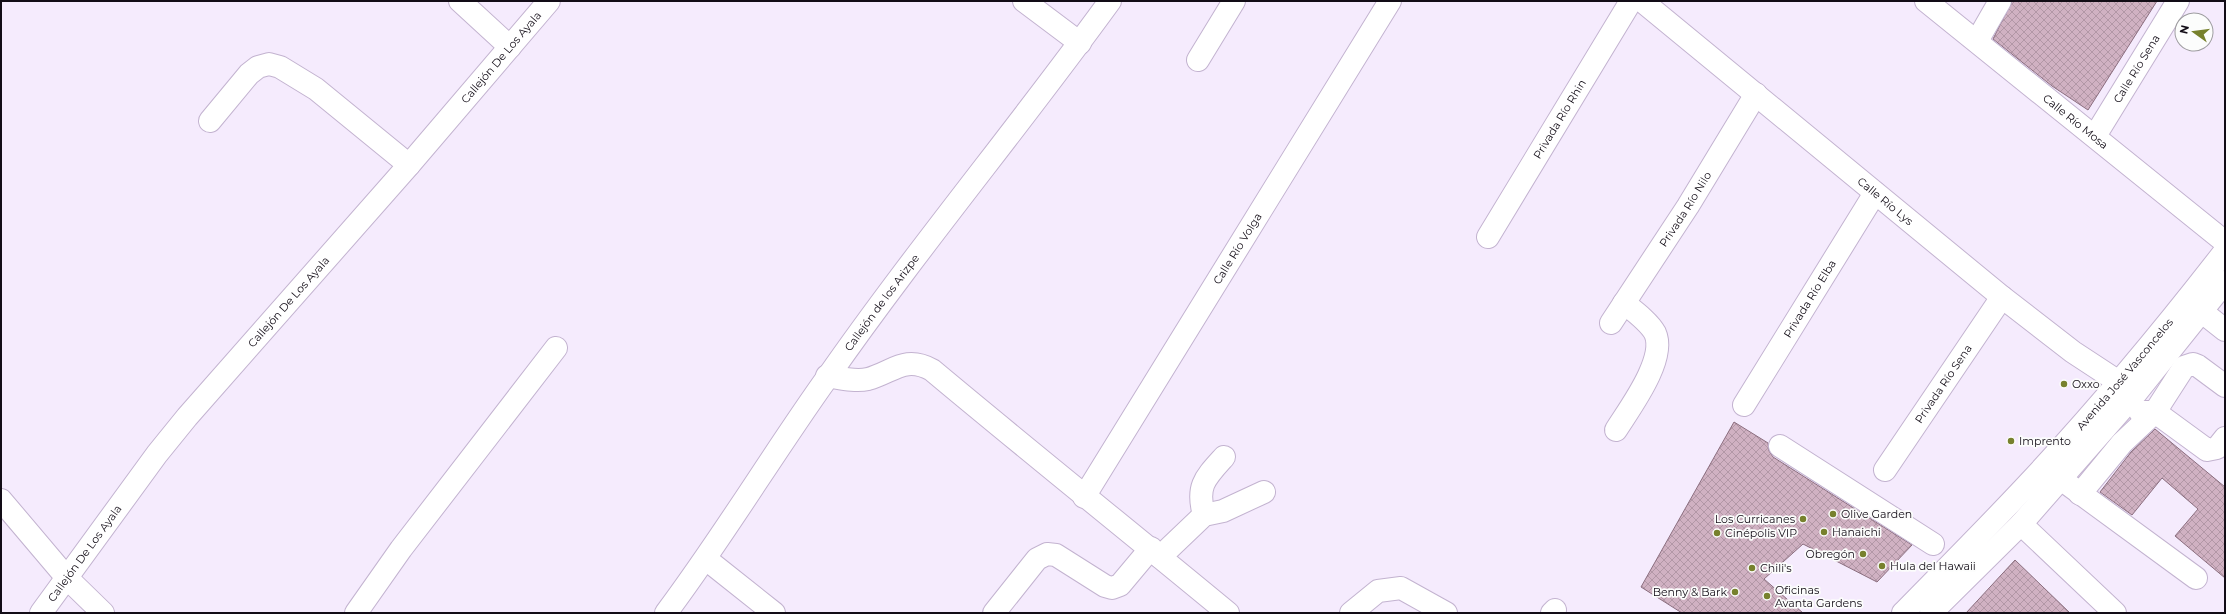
<svg xmlns="http://www.w3.org/2000/svg" width="2226" height="614" viewBox="0 0 2226 614" font-family="Montserrat,sans-serif">
<style>
.building{fill:url(#building-cross-hatch);stroke:#8b6e7f}
.lines{fill:none;stroke-linecap:round;stroke-linejoin:round}
.minor-casing{stroke:#c3b3d0;stroke-width:24}
.major-casing{stroke:#c3b3d0;stroke-width:24}
.minor{stroke:#fff;stroke-width:22}
.major{stroke:#fff;stroke-width:22}
.poi-dot{fill:#77812d;stroke:#fcfdfc;stroke-width:1.5}
.labels{text-anchor:middle;dominant-baseline:central;stroke-width:3.5;stroke-linejoin:round;paint-order:stroke}
.street-label{font-size:11px;fill:#120c16;stroke:#fcfdfc}
.poi-label{font-size:11px;fill:#120c16;stroke:#fcfdfc;text-anchor:start}
</style>
<defs>
<pattern id="building-cross-hatch" width="8" height="8" patternUnits="userSpaceOnUse"><rect width="8" height="8" fill="#d0b1c2"/><path d="M0 0l8 8M0 8l8-8" fill="none" stroke="#b297a6"/></pattern>
</defs>
<rect width="100%" height="100%" fill="#f5ebfd"/>
<path class="building" d="M2012,1h145l-69,109 -36,-24 -59,-47z
M1734,422l34,21 1,8 4,6 139,88 -35,37 -74,-38 -39,35 39,34h-121l-41,-26z
M2155,429l70,58v91l-50,-42 23,-27 -36,-31 -30,37 -32,-23 31,-40z
M2015,560l55,53h-104z"/>
<g class="lines">
<defs>
<g id="minor">
<path d="M460,1l50,46"/>
<path d="M1024,1l56,42"/>
<path id="s1" d="M1642,1l360,296 71,55 61,40"/>
<path id="s2" d="M1926,1l299,241"/>
<path d="M1977,41l23,-40"/>
<path d="M1198,60l36,-59"/>
<path d="M210,121l39,-47 9,-7 11,-3 11,3 36,22 93,76"/>
<path id="s3" d="M2095,136l83,-135"/>
<path id="s4" d="M1488,237l143,-236"/>
<path d="M2187,300l38,30"/>
<path id="s5" d="M1611,323l77,-117 68,-112"/>
<path d="M827,376c13,2 28,6 41,3 25,-7 37,-24 64,-9 98,82 198,162 296,243"/>
<path id="s6" d="M1744,405l131,-212"/>
<path d="M2140,412h15l52,38 10,-2 8,-10"/>
<path d="M1616,430c13,-21 51,-71 39,-97 -6,-11 -21,-22 -31,-30"/>
<path d="M1780,446l153,98"/>
<path id="s7" d="M1885,470l117,-173"/>
<path d="M2069,485l127,93"/>
<path d="M2080,494l42,-51 33,-31 29,-45 9,-3 5,2 27,20"/>
<path id="s8" d="M1084,497l306,-496"/>
<path d="M1,500l66,78 36,35"/>
<path d="M1204,515c-8,-29 1,-37 20,-58"/>
<path d="M2021,524l94,89"/>
<path d="M1160,557l44,-42 19,-4 41,-19"/>
<path d="M706,559l68,54"/>
<path id="s9" d="M41,613l116,-159 30,-37 222,-252 140,-164"/>
<path d="M356,613l45,-64 155,-201"/>
<path id="s10" d="M666,613c57,-76 106,-158 161,-235 90,-129 191,-250 283,-377"/>
<path d="M994,613l43,-54 10,-5 9,1 49,31 7,2 8,-3 31,-37"/>
<path d="M1351,613l27,-22 23,-3 45,25"/>
<path d="M1552,613l3,-3"/>
</g>
<g id="major">
<path id="s11" d="M1903,613c42,-43 85,-86 126,-130 69,-74 134,-152 196,-232"/>
<path d="M1931,613l90,-89 115,-131 89,-111"/>
</g>
</defs>
<use href="#minor" class="minor-casing"/>
<use href="#major" class="major-casing"/>
<use href="#minor" class="minor"/>
<use href="#major" class="major"/>
</g>
<g class="poi-dot">
<circle cx="2064" cy="384" r="4"/>
<circle cx="2011" cy="441" r="4"/>
<circle cx="1833" cy="514" r="4"/>
<circle cx="1803" cy="519" r="4"/>
<circle cx="1824" cy="532" r="4"/>
<circle cx="1717" cy="533" r="4"/>
<circle cx="1863" cy="554" r="4"/>
<circle cx="1882" cy="566" r="4"/>
<circle cx="1752" cy="568" r="4"/>
<circle cx="1735" cy="592" r="4"/>
<circle cx="1767" cy="596" r="4"/>
</g>
<g class="labels">
<g class="street-label">
<text stroke="none"><textPath href="#s9" startOffset="722">Callejón De Los Ayala</textPath></text>
<text stroke="none"><textPath href="#s3" startOffset="79">Calle Río Sena</textPath></text>
<text stroke="none"><textPath href="#s4" startOffset="138">Privada Río Rhin</textPath></text>
<text stroke="none"><textPath href="#s2" startOffset="192">Calle Río Mosa</textPath></text>
<text stroke="none"><textPath href="#s1" startOffset="315">Calle Río Lys</textPath></text>
<text stroke="none"><textPath href="#s5" startOffset="136">Privada Río Nilo</textPath></text>
<text stroke="none"><textPath href="#s8" startOffset="292">Calle Río Volga</textPath></text>
<text stroke="none"><textPath href="#s6" startOffset="125">Privada Río Elba</textPath></text>
<text stroke="none"><textPath href="#s9" startOffset="398">Callejón De Los Ayala</textPath></text>
<text stroke="none"><textPath href="#s10" startOffset="378">Callejón de los Arizpe</textPath></text>
<text stroke="none"><textPath href="#s11" startOffset="326">Avenida José Vasconcelos</textPath></text>
<text stroke="none"><textPath href="#s7" startOffset="104">Privada Río Sena</textPath></text>
<text stroke="none"><textPath href="#s9" startOffset="74">Callejón De Los Ayala</textPath></text>
</g>
<g class="poi-label">
<text x="2072" y="384">Oxxo</text>
<text x="2019" y="441">Imprento</text>
<text x="1841" y="514">Olive Garden</text>
<text x="1795" y="519" text-anchor="end">Los Curricanes</text>
<text x="1832" y="532">Hanaichi</text>
<text x="1725" y="533">Cinépolis VIP</text>
<text x="1855" y="554" text-anchor="end">Obregón</text>
<text x="1890" y="566">Hula del Hawaii</text>
<text x="1760" y="568">Chili's</text>
<text x="1775" y="590">Oficinas<tspan x="1775" dy="13">Avanta Gardens</tspan></text>
<text x="1727" y="592" text-anchor="end">Benny &amp; Bark</text>
</g>
</g>
<rect width="2226" height="614" fill="none" stroke="#120c16" stroke-width="4"/>
<g transform="translate(2194 32) rotate(284)"><circle r="19" fill="#fcfdfc" stroke="#9e9da0"/>
<path d="M0-3L7 15L0 10L-7 15Z" fill="#77812d"/>
<text y="-6" font-size="11" font-weight="bold" text-anchor="middle" fill="#120c16">N</text>
</g>
</svg>
